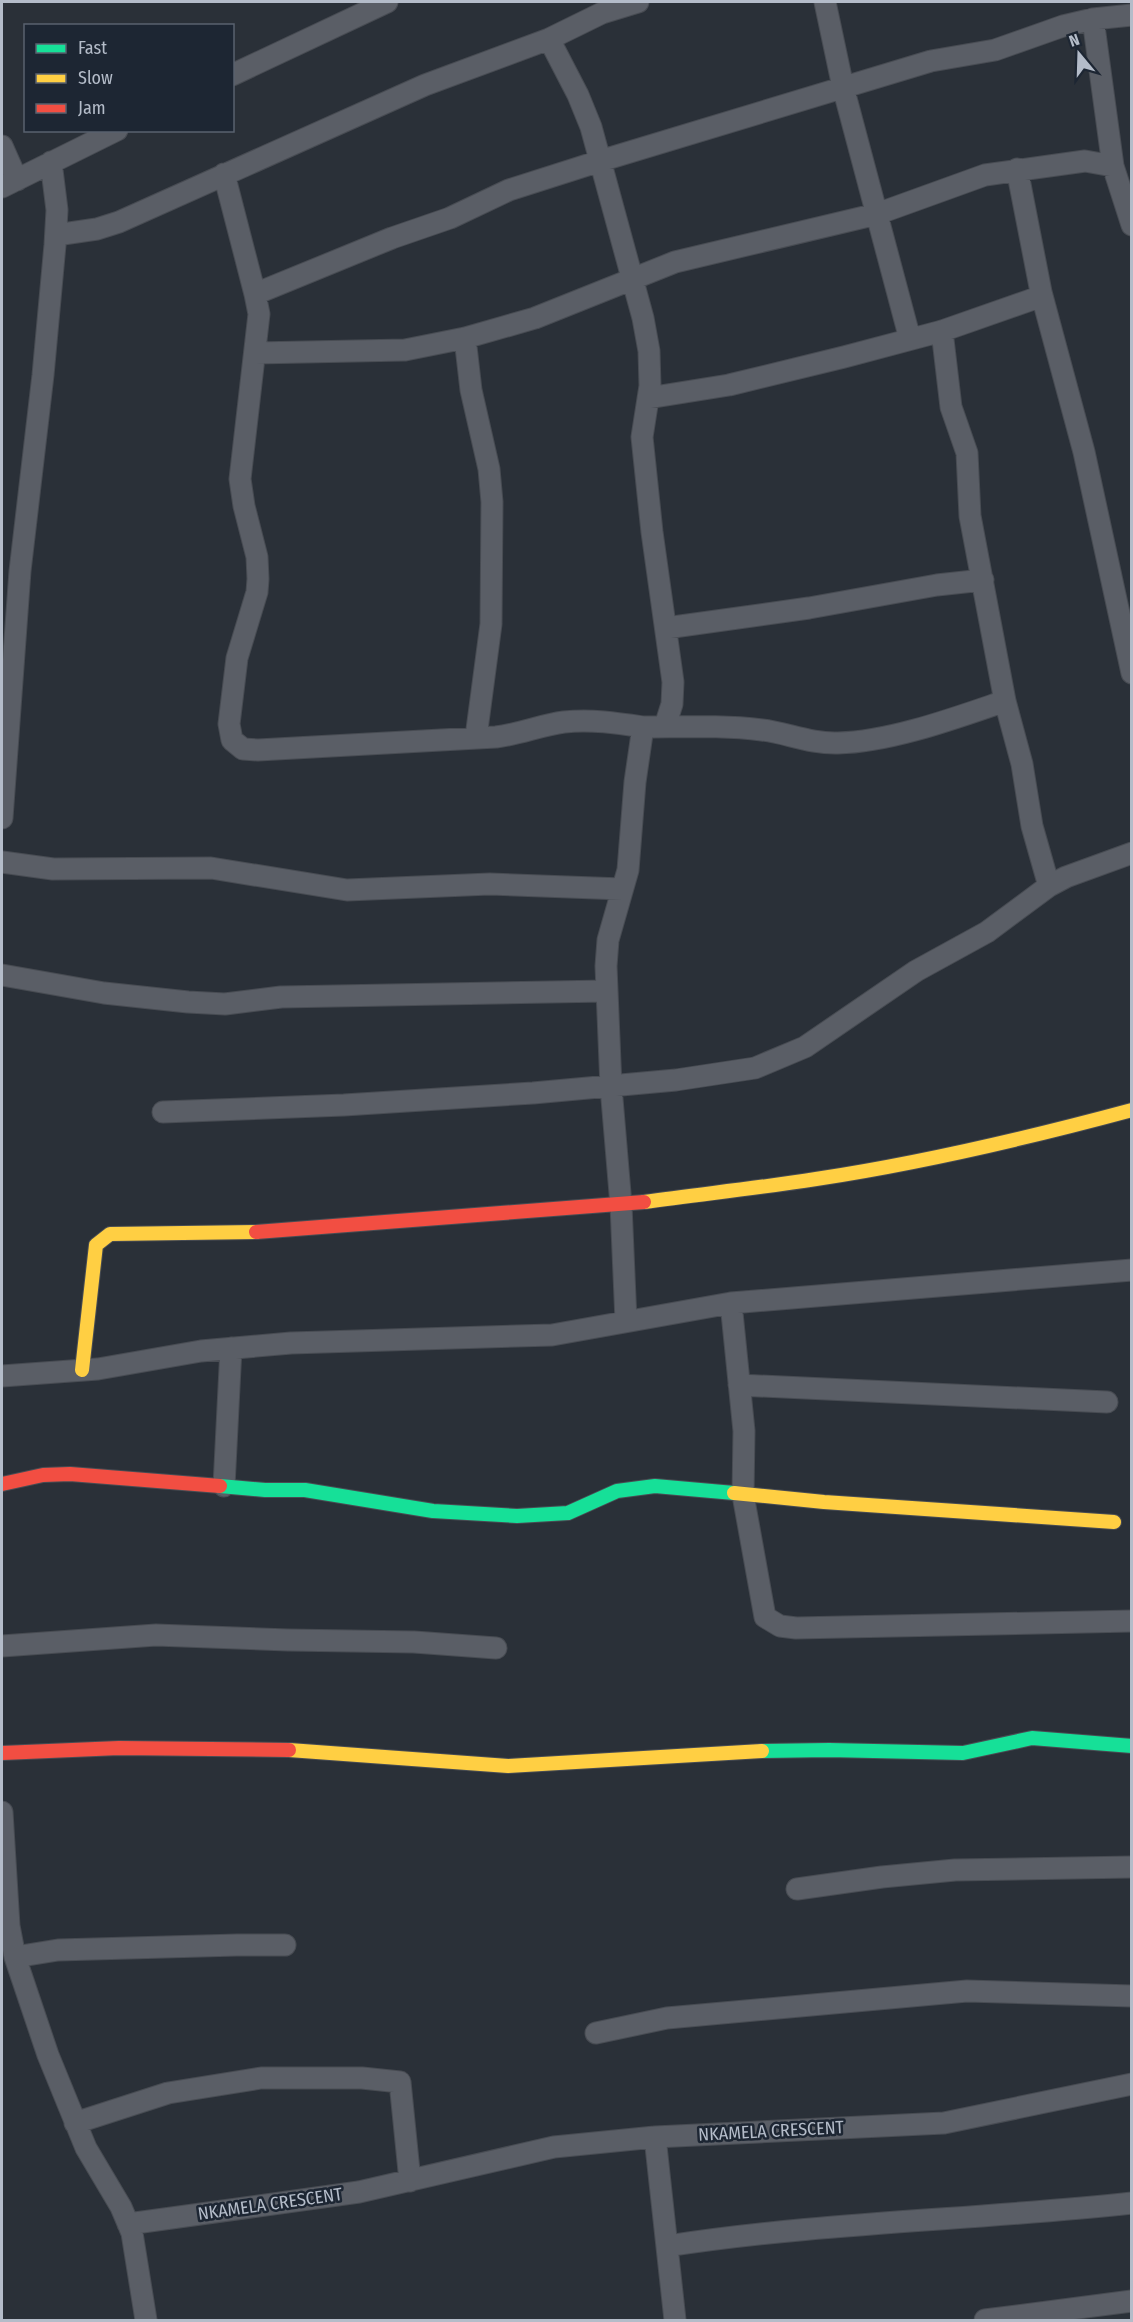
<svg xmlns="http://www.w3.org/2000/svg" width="1133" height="2322" viewBox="0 0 1133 2322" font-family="'Fira Sans Condensed',sans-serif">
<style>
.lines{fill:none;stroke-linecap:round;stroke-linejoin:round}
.street-casing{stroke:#484c53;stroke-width:23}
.fast-casing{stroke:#484c53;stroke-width:16}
.slow-casing{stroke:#484c53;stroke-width:16}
.jam-casing{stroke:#484c53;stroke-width:16}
.street{stroke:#5a5e66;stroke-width:21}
.fast{stroke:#16e098;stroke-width:14}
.slow{stroke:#ffcf43;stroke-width:14}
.jam{stroke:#f24e42;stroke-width:14}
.labels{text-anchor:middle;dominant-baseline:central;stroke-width:5;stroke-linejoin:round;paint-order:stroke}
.street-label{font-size:18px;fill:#b4bcc9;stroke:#1d2633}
</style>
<rect width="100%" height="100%" fill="#2a3038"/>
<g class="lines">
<defs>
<path id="street" d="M825,2l18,85 67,252
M1093,19l20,147 19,59
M549,39l29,56 13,32 52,191 6,33 1,35 -8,51 10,95 21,150 -1,22 -7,22
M232,75l155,-73
M2,146l15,34
M1017,169l24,123 43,160 48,221
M224,174l31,120 4,20 -19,165 4,27 13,51 1,22 -1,13 -20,66 -8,66 3,16 11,9 15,1 238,-13c24,-3 45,-12 68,-15 27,-3 53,1 79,5
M2,187l115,-57
M56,235l41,-6 22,-7 306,-137 124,-46 53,-26 36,-11
M255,294l137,-56 58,-20 59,-28 91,-29 331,-100 64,-11 68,-24 30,-7 39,-4
M942,331l9,76 16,46 3,63 35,185 17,63 10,62 17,60
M465,338l6,52 18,79 3,33 -1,122 -15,113
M255,353l150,-3 60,-12 70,-20 140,-56 202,-48 108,-39 100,-14 28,5
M648,398l81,-13 115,-28 98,-26 100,-35
M666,628l143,-20 128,-23 46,-5
M2,818l18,-247 23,-196 12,-130 2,-35 -6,-48
M2,862l51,7 158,-1 136,22 143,-6 132,5
M2,975l102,18 84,9 37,2 56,-7 325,-6
M163,1112l181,-7 189,-12 143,-13 79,-12 50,-21 111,-76 71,-39 62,-46 17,-9 66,-24
M731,1303l13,128 -1,64 22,122 15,9 16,2 336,-7
M626,1321l-5,-116 -10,-118 -5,-121 2,-26 20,-70 7,-88 8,-55c40,0 79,-2 119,3 25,3 49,14 76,13 52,-1 117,-25 167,-42
M2,1376l96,-7 103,-18 90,-8 261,-8 179,-32 401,-33
M739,1385l368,17
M224,1486l7,-138
M2,1646l154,-11 132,5 126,2 82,6
M2,1812l7,114 6,31 33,98 38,93 35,59 11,26 14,87
M797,1889l85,-12 73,-7 177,-3
M15,1957l43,-7 179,-5h48
M596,2033l71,-15 300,-27 165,5
M75,2123l93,-30 93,-15h101l38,4 10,99
M655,2137l20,183
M128,2224l231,-32 195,-45 101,-10 289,-14 188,-39
M667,2246c154,-24 310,-26 465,-43
M985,2320l147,-19"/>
<path id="fast" d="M220,1486l45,4h40l128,21 84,5 51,-3 49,-22 38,-5 79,7
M762,1751l67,-1 134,3 69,-15 100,8"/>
<path id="slow" d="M644,1202c57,-8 115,-14 172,-23 106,-16 212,-41 316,-69
M82,1370l14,-125 14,-11 146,-2
M734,1493l90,9 290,20
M289,1750l219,16 254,-15"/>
<path id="jam" d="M256,1232l388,-30
M2,1484l41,-9 27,-1 150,12
M2,1753l117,-5 170,2"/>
</defs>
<use href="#street" class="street-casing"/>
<use href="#fast" class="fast-casing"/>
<use href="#slow" class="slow-casing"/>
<use href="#jam" class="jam-casing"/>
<use href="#street" class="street"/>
<use href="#fast" class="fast"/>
<use href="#slow" class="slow"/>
<use href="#jam" class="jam"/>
</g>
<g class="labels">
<g class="street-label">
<text transform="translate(771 2131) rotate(-3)">NKAMELA CRESCENT</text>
<text transform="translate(270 2204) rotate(-8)">NKAMELA CRESCENT</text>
</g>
</g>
<rect width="1133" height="2322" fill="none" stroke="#b4bcc9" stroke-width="6"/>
<rect x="24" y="24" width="210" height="108" fill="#1d2633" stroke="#59626f" stroke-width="1.5"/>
<rect x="36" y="44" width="30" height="9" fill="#16e098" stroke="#59626f" stroke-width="1.5"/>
<text x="78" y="54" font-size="18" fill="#b4bcc9">Fast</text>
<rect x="36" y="74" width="30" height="9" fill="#ffcf43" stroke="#59626f" stroke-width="1.5"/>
<text x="78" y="84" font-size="18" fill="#b4bcc9">Slow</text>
<rect x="36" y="104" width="30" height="9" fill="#f24e42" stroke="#59626f" stroke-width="1.5"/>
<text x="78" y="114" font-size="18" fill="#b4bcc9">Jam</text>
<g transform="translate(1079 54) rotate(341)" stroke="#1d2633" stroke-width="4.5" paint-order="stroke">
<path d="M0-4.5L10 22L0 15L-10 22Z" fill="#b4bcc9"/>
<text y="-9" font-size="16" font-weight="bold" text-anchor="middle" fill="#b4bcc9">N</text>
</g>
</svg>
